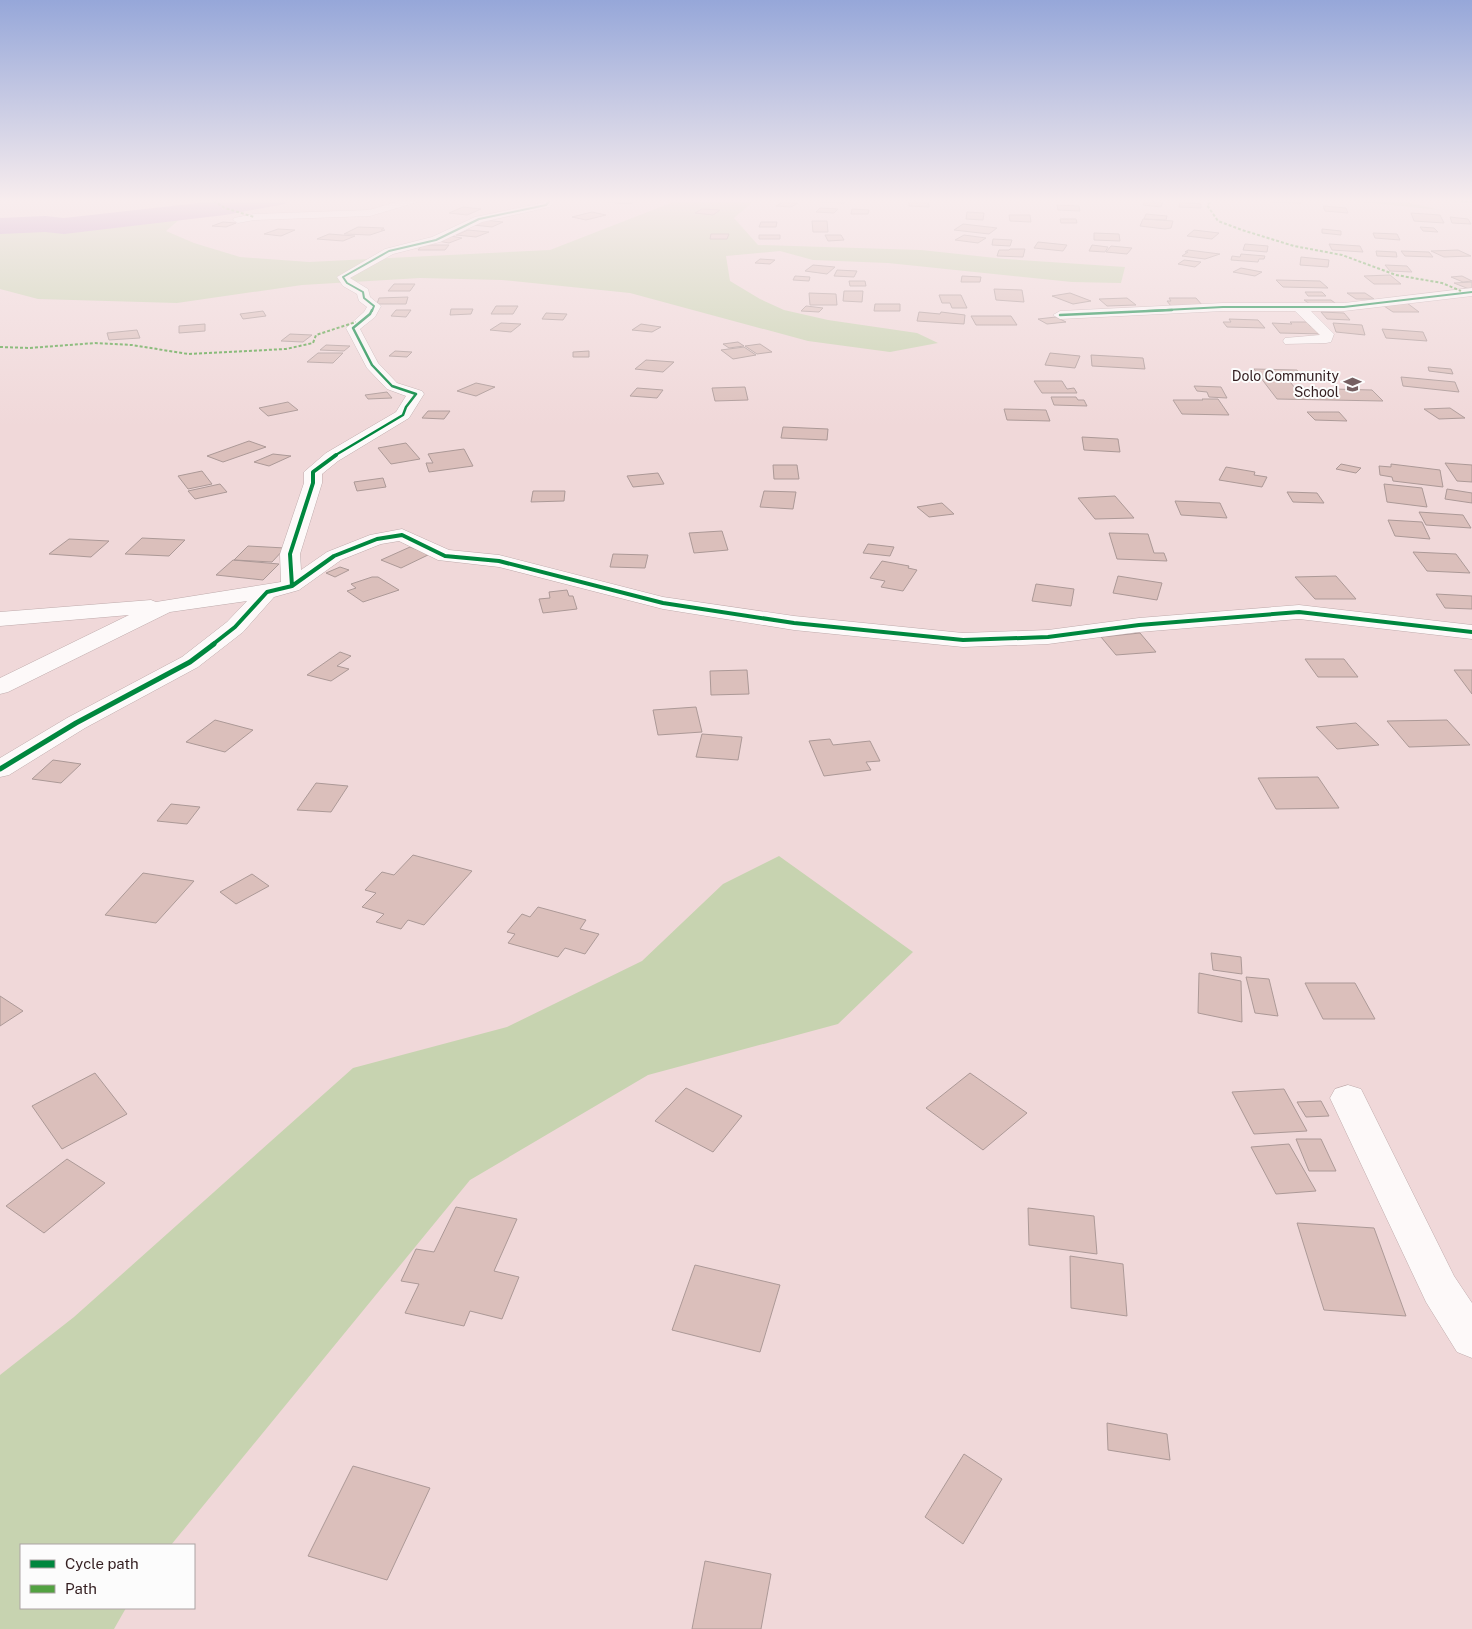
<svg xmlns="http://www.w3.org/2000/svg" width="1472" height="1629" viewBox="0 0 1472 1629" font-family="'Public Sans',sans-serif">
<style>
.green{fill:#c7d3b0}
.lines{fill:none;stroke-linecap:round;stroke-linejoin:round}
.river{fill:#bc93c3;fill-rule:evenodd}
.building{fill:#dbbfbb;stroke:#ac9997}
.minor-casing{stroke:#bfabac;stroke-width:1}
.minor{fill:#fdf9f9;fill-rule:evenodd}
.quiet{stroke:#52a241;stroke-width:2;stroke-dasharray:3 2;stroke-linecap:butt}
.cycleway-far3-casing{stroke:#fcfcfc;stroke-width:3}
.cycleway-far2-casing{stroke:#fcfcfc;stroke-width:4.5}
.cycleway-far1-casing{stroke:#fcfcfc;stroke-width:6}
.cycleway-casing{stroke:#fcfcfc;stroke-width:8}
.cycleway-far3{stroke:#00873e;stroke-width:2}
.cycleway-far2{stroke:#00873e;stroke-width:2.5}
.cycleway-far1{stroke:#00873e;stroke-width:4}
.cycleway{stroke:#00873e;stroke-width:5}
.labels{text-anchor:middle;dominant-baseline:central;stroke-width:4;stroke-linejoin:round;paint-order:stroke}
.far-poi-label{font-size:14px;fill:#331e20;stroke:#fcfcfc;text-anchor:end}
</style>
<rect width="100%" height="100%" fill="#f0d8d9"/>
<path class="green" d="M681,199h75l-22,19 24,27 163,5 84,9 120,8 -4,16 -49,-1 -184,-19 -75,-3 -33,-9 -54,5 4,25 30,18 24,11 44,10 89,13 21,10 -48,9 -82,-11 -178,-48 -128,-13 -82,-2 -118,7 -125,18 -139,-4 -38,-10v-63l45,-2 19,2 124,-14 -22,19 28,12 46,14 69,5 241,-12z
M1331,199h62l47,11z
M779,856l134,96 -75,72 -190,51 -178,105 -299,365h-150v63h105l-12,21h-114v-254l74,-58 279,-249 154,-41 135,-66 81,-77z"/>
<g class="lines">
<path class="river" d="M235,199h53l-3,5 -60,11 -161,19 -19,-2 -45,2v-16l45,-2 19,2z"/>
</g>
<path class="building" d="M613,199h27l-11,5 -22,-2z
M826,199h24l-6,4 -22,-1z
M1272,199h26l3,4 -27,-1z
M909,201l19,1 1,5 -20,-1z
M1145,201l18,1 -2,5 -18,-2z
M783,202l15,1 -7,4 -15,-1z
M1180,202l21,2v4l-22,-1z
M1057,205l22,1 1,5 -22,-1z
M1323,206l23,2 2,5 -23,-2z
M463,207l18,2 -14,6 -18,-2z
M820,208l18,1 -4,4 -18,-1z
M702,209l18,1 -7,5 -18,-2z
M852,209l17,1 -1,4h-17z
M592,212l14,3 -20,5 -14,-3z
M967,212l17,1 -1,7 -17,-1z
M1411,213l29,2 4,8 -30,-2z
M1146,214l21,2 -1,4 -22,-1z
M1009,215h21l1,7 -21,-1z
M1450,217l18,2 3,5 -19,-1z
M1060,219h16l1,4h-16z
M1143,219l30,2 -2,7 -6,1 -25,-3z
M484,220l19,2 -11,5 -28,-3z
M812,221h15l1,11h-15z
M223,222l13,1 -10,4 -14,-1z
M761,222h16l-1,5h-17z
M963,224l34,4 -8,6 -35,-4z
M358,227l26,1 -3,2h4l-15,5 -26,-1z
M1420,227l14,1 4,4 -15,-1z
M278,229l17,1 -14,6 -17,-2z
M1322,229l19,2v4l-19,-2z
M468,230l21,2 -13,5 -20,-2z
M1194,230l25,3 -7,6 -25,-3z
M1094,233l25,1 1,7 -26,-1z
M1373,233l24,1 3,6 -25,-2z
M329,234l26,2 -12,5 -26,-2z
M711,234h18l-2,5h-17z
M445,235l17,3 -13,5 -17,-3z
M759,235h21v4h-21z
M825,235h16l3,5 -16,1z
M964,235l22,3 -8,5 -23,-3z
M993,239l19,1 -2,6 -18,-1z
M1038,242l29,3 -4,6 -29,-3z
M1245,244l23,2 -1,6 -24,-2z
M1329,244l31,2 3,6 -31,-2z
M422,245h27l-4,5h-27z
M1092,245l16,2 -3,5 -16,-1z
M1111,246l21,2 -5,6 -21,-2z
M1010,249h15l-2,8 -26,-1 2,-6h10z
M1188,250l32,4 -15,5 -23,-3 6,-4h-3z
M1458,250l13,6 -27,1 -13,-6z
M1376,251l20,1 1,5 -20,-1z
M1401,251l28,1 4,5 -28,-1z
M1241,254l24,2 -1,3h-5l-1,3 -27,-2 1,-4 8,1z
M1301,257l28,3 -1,7 -28,-2z
M760,259l15,1 -5,4 -15,-1z
M1184,260l17,2 -6,5 -17,-3z
M813,265l22,2 -8,7 -22,-3z
M1385,265l22,1 5,6 -22,-1z
M1241,268l21,4 -7,4 -22,-4z
M837,270l20,1 -3,6 -20,-1z
M1390,275l11,9h-27l-10,-8z
M795,276l15,1 -1,4 -16,-1z
M962,276l19,1 -1,5h-19z
M1462,276l10,5 -9,1 -12,-5z
M1276,280l44,1 8,7 -45,-1z
M849,281h16l1,5h-16z
M1472,282v7h-3l-15,-6z
M394,284h21l-5,7h-22z
M994,289l28,1 2,12 -28,-2z
M844,291h19l-1,11 -19,-1z
M1305,292h17l4,4h-18z
M809,293l27,1 1,11h-27z
M1070,293l21,8 -18,3 -21,-8z
M1347,293h18l9,6h-18z
M939,295h22l6,13h-15l-2,-5h-8z
M408,297l-2,7h-29l2,-6z
M1127,298l9,7 -29,1 -8,-7z
M1169,298h27l7,8h-32l-4,-5h4z
M1304,300h27l8,6h-26z
M1407,303l12,9h-26l-12,-8z
M875,304h25v7h-26z
M496,306h22l-5,8h-22z
M806,306l17,2 -4,4 -18,-1z
M451,309h22l-2,5 -21,1z
M396,310h15l-5,7 -15,-1z
M263,311l3,5 -23,3 -3,-5z
M919,312l21,2 1,-2 24,3 -1,9 -47,-3z
M1321,312l23,1 6,7 -23,-1z
M546,313l21,1 -4,6 -21,-1z
M971,316h40l6,9h-41z
M1056,317l10,5 -19,2 -9,-5z
M1229,319l29,1 7,8 -38,-1 -4,-5h8z
M1290,322h17l3,4h8l6,8 -44,-1 -8,-10 20,1z
M501,323l20,1 -10,8 -21,-2z
M1333,323l29,2 3,10 -29,-3z
M205,324v7l-26,2v-7z
M641,324l20,3 -9,5 -20,-2z
M1382,329l41,3 4,9 -41,-3z
M137,330l3,8 -31,2 -2,-7z
M290,334l22,1 -9,7 -22,-1z
M738,342l6,4 -15,2 -6,-4z
M760,344l12,8 -15,2 -12,-8z
M326,345l24,1 -6,5 -24,-1z
M744,347l12,8 -23,4 -12,-9z
M395,351l17,1 -5,5 -18,-1z
M589,351v6h-16v-5z
M318,353h25l-10,10 -26,-1z
M1050,353l30,3 -5,12 -30,-3z
M1091,355l52,3 2,11 -53,-3z
M646,360l28,2 -11,10 -28,-3z
M1428,367l23,2 2,5 -24,-3z
M1254,369l43,1 5,7h-16l9,11 77,2 11,11 -106,-2z
M1401,377l54,5 4,10 -56,-6z
M1034,381h28l5,8 7,-1 3,5h-35z
M476,383l19,4 -19,9 -19,-5z
M1194,386l27,1 6,11 -18,-1 -2,-5 -10,-1z
M745,387l3,13 -33,1 -3,-13z
M637,388l26,2 -6,8 -27,-2z
M387,392l5,6 -24,1 -3,-4z
M1051,397h25l2,3h6l3,6 -33,-1z
M1202,399h16l11,16 -47,-1 -9,-14h30z
M288,402l10,8 -30,6 -9,-8z
M1450,408l15,10 -26,1 -15,-10z
M1004,409l42,1 4,11 -43,-1z
M428,411h22l-6,8 -22,-1z
M1307,412h32l8,9 -32,-1z
M783,427l45,2 -1,11 -46,-2z
M1082,437l36,2 2,13 -36,-2z
M249,441l17,6 -43,15 -16,-6z
M406,443l14,16 -29,5 -13,-16z
M464,449l9,17 -44,6 -3,-9h7l-5,-9z
M273,454l18,2 -22,10 -15,-4z
M1445,463l27,2v17l-15,-1z
M1341,464l20,4 -5,5 -20,-4z
M1391,464l49,6 3,17 -50,-6 -1,-4 -12,-2 -1,-9 12,1z
M773,465h24l2,14h-25z
M1226,467l29,5 -1,3 13,2 -5,10 -43,-7z
M202,471l10,13 -24,5 -10,-13z
M658,473l6,11 -31,3 -6,-11z
M383,478l3,9 -29,4 -3,-9z
M220,484l7,8 -32,7 -7,-8z
M1384,484l38,4 5,19 -40,-5z
M1447,489l25,4v10l-27,-4z
M533,491h32l-1,10 -33,1z
M764,491l32,1 -3,17 -33,-2z
M1287,492l30,1 7,10 -31,-1z
M1115,496l19,22 -39,1 -17,-21z
M1175,501l45,2 7,15 -46,-3z
M942,503l12,11 -25,3 -12,-10z
M1419,512l44,3 8,13 -45,-3z
M1388,520l34,2 8,17 -35,-3z
M722,531l6,19 -34,3 -5,-20z
M1109,533l39,1 6,19h10l3,8 -50,-2z
M142,538l43,2 -16,16 -44,-2z
M69,539l40,2 -18,16 -42,-3z
M868,544l26,3 -4,9 -27,-3z
M248,546l37,2 -13,14 -38,-2z
M410,547l20,7 -29,14 -20,-8z
M1413,552l43,2 14,19 -43,-2z
M613,554l35,1 -3,13 -35,-1z
M233,560l46,4 -16,16 -47,-5z
M882,561l27,5 -1,2 9,2 -14,21 -22,-4 4,-6 -15,-3z
M340,567l9,3 -14,7 -9,-4z
M1118,576l44,7 -5,17 -44,-7z
M1336,576l20,23h-41l-20,-22z
M372,577h6l21,13 -36,12 -16,-11 9,-3 -5,-4z
M1036,584l38,5 -3,17 -39,-5z
M567,590l2,6h4l4,13 -34,4 -4,-14 11,-1 -1,-6z
M1436,594l36,2v13l-27,-1z
M1140,633l16,19 -40,3 -15,-18z
M340,652l11,4 -14,10 12,3 -18,12 -24,-6z
M1305,659h39l14,18h-40z
M747,670l2,24 -38,1 -1,-24z
M1454,670h18v24z
M696,707l6,25 -44,3 -5,-25z
M215,720l38,10 -28,22 -39,-10z
M1447,720l23,25 -61,2 -22,-26z
M1356,723l23,22 -42,4 -21,-22z
M702,734l40,3 -4,23 -42,-3z
M830,739l3,6 37,-4 10,20 -14,1 5,8 -47,6 -15,-35z
M53,760l28,4 -20,19 -29,-4z
M1318,777l21,31 -63,1 -18,-31z
M316,783l32,3 -17,26 -34,-2z
M171,804l29,3 -13,17 -30,-3z
M413,855l59,16 -48,54 -16,-5 -7,9 -25,-7 8,-8 -22,-7 14,-14 -11,-3 17,-18 12,3z
M143,873l51,8 -38,42 -51,-8z
M252,874l17,12 -33,18 -16,-12z
M538,907l48,13 -6,9 19,5 -14,20 -20,-6 -7,9 -50,-14 7,-9 -8,-2 15,-18 8,3z
M1211,953l30,4 1,17 -29,-4z
M1199,973l42,8 1,41 -44,-9z
M1246,977l23,2 9,37 -23,-3z
M1305,983h50l20,36h-52z
M0,996l23,15 -23,15z
M95,1073l32,41 -65,35 -30,-43z
M970,1073l57,40 -44,37 -57,-42z
M686,1088l56,28 -29,36 -58,-31z
M1284,1089l23,42 -53,3 -22,-42z
M1321,1101l8,15 -23,1 -9,-15z
M1296,1139h25l15,32h-27z
M1289,1144l27,47 -40,3 -25,-47z
M67,1159l38,24 -61,50 -38,-27z
M456,1207l61,12 -23,52 25,6 -17,42 -32,-8 -6,15 -59,-13 14,-29 -18,-3 15,-32 18,3z
M1028,1208l66,8 3,38 -68,-9z
M1297,1223l77,5 32,88 -82,-6z
M1070,1256l53,8 4,52 -56,-8z
M695,1265l85,20 -20,67 -88,-22z
M1107,1423l60,11 3,26 -62,-10z
M964,1454l38,25 -39,65 -38,-27z
M353,1466l77,22 -43,92 -79,-24z
M705,1561l66,13 -10,55h-69z"/>
<g class="lines">
<defs>
<path id="minor" d="M407,199h15l-1,2 -51,15 -116,4 -16,3 -5,-3 1,-2 20,-4 115,-4z
M546,199h10l-6,8 -68,15 -42,20 -47,12 -43,24 18,11 2,8 11,9 -6,11 -15,12 18,34 19,20 25,8 2,3 -15,24 -71,43 -16,13v9l-22,71 1,16 26,-18 43,-17 32,-6 47,21 50,5 164,42 131,19 169,17 85,-3 91,-12 160,-13 173,20v14l-173,-20 -160,13 -91,12 -85,3 -169,-17 -131,-21 -164,-42 -61,-7 -39,-19 -18,3 -40,16 -42,30 -25,7 -31,35 -45,35 -113,61 -76,47 -9,2v-19l67,-40 115,-61 45,-35 20,-21 -77,11 -162,80 -8,2v-16l129,-63 -129,11v-14l151,-12 5,2 125,-20 -1,-28 24,-71v-11l22,-19 70,-41 10,-16 -19,-7 -20,-21 -21,-40 18,-16 3,-5 -8,-6 -2,-7 -14,-8 -6,-9 48,-28 47,-12 43,-20 67,-14z
M1472,288v8l-128,15h-33l23,23 -3,8 -5,1 -41,1 -2,-3 2,-3 35,-3 -25,-24h-72l-163,8 -7,-4 7,-4 163,-8h121z
M1348,1085l13,4 93,187 18,27v55l-15,-6 -31,-50 -96,-204 5,-9z"/>
</defs>
<use href="#minor" class="minor-casing"/>
<use href="#minor" class="minor"/>
<path class="quiet" d="M215,199l-3,1 13,8 29,9
M1214,199l-7,6 11,16 24,9 52,16 48,9 54,20 46,8 19,8
M1440,199l32,3
M0,347l29,1 66,-5 37,2 56,9 98,-5 27,-6 3,-8 40,-13"/>
<defs>
<path id="cycleway-far3" d="M372,311l2,-5 -10,-8 -1,-6 -16,-9 -4,-6 46,-26 47,-11 43,-21 67,-14 5,-6
M1146,311l77,-4h121l128,-15"/>
<path id="cycleway-far2" d="M1060,315l112,-5
M334,456l69,-41 3,-8 10,-13 -24,-8 -20,-21 -19,-37 17,-14 2,-4"/>
<path id="cycleway-far1" d="M292,586l42,-30 43,-17 25,-4 43,21 54,5 164,42 131,20 169,17 85,-3 91,-12 160,-13 173,20
M212,645l23,-18 32,-35 25,-6 -2,-32 23,-71v-11l23,-17"/>
<path id="cycleway" d="M0,769l76,-46 114,-61 24,-18"/>
</defs>
<use href="#cycleway-far3" class="cycleway-far3-casing"/>
<use href="#cycleway-far2" class="cycleway-far2-casing"/>
<use href="#cycleway-far1" class="cycleway-far1-casing"/>
<use href="#cycleway" class="cycleway-casing"/>
<use href="#cycleway-far3" class="cycleway-far3"/>
<use href="#cycleway-far2" class="cycleway-far2"/>
<use href="#cycleway-far1" class="cycleway-far1"/>
<use href="#cycleway" class="cycleway"/>
</g>
<linearGradient id="sky" x2="0" y2="1"><stop stop-color="#96a7d9"/><stop offset="0.47" stop-color="#f8edee"/><stop offset="1" stop-color="#f8edee" stop-opacity="0"/></linearGradient>
<rect width="1472" height="427" fill="url(#sky)"/>
<defs>
<symbol id="school-bare" viewBox="-9 -9 18 18"><path d="M0-5L7-2L0 1L-7-2ZM-4 1L0 2.5L4 1V4Q0 6-4 4Z" fill="#755f61" stroke="#fcfcfc" stroke-width="2.5" paint-order="stroke"/></symbol>
</defs>
<g fill-rule="evenodd">
<use href="#school-bare" x="1340" y="372" width="25" height="25"/>
</g>
<g class="labels">
<g class="far-poi-label">
<text x="1339" y="376">Dolo Community<tspan x="1339" dy="16">School</tspan></text>
</g>
</g>
<rect x="20" y="1544" width="175" height="65" fill="#fcfcfc" stroke="#aca3a4"/>
<rect x="30" y="1560" width="25" height="8" fill="#00873e" stroke="#aca3a4"/>
<text x="65" y="1569" font-size="15" fill="#331e20">Cycle path</text>
<rect x="30" y="1585" width="25" height="8" fill="#52a241" stroke="#aca3a4"/>
<text x="65" y="1594" font-size="15" fill="#331e20">Path</text>
</svg>
